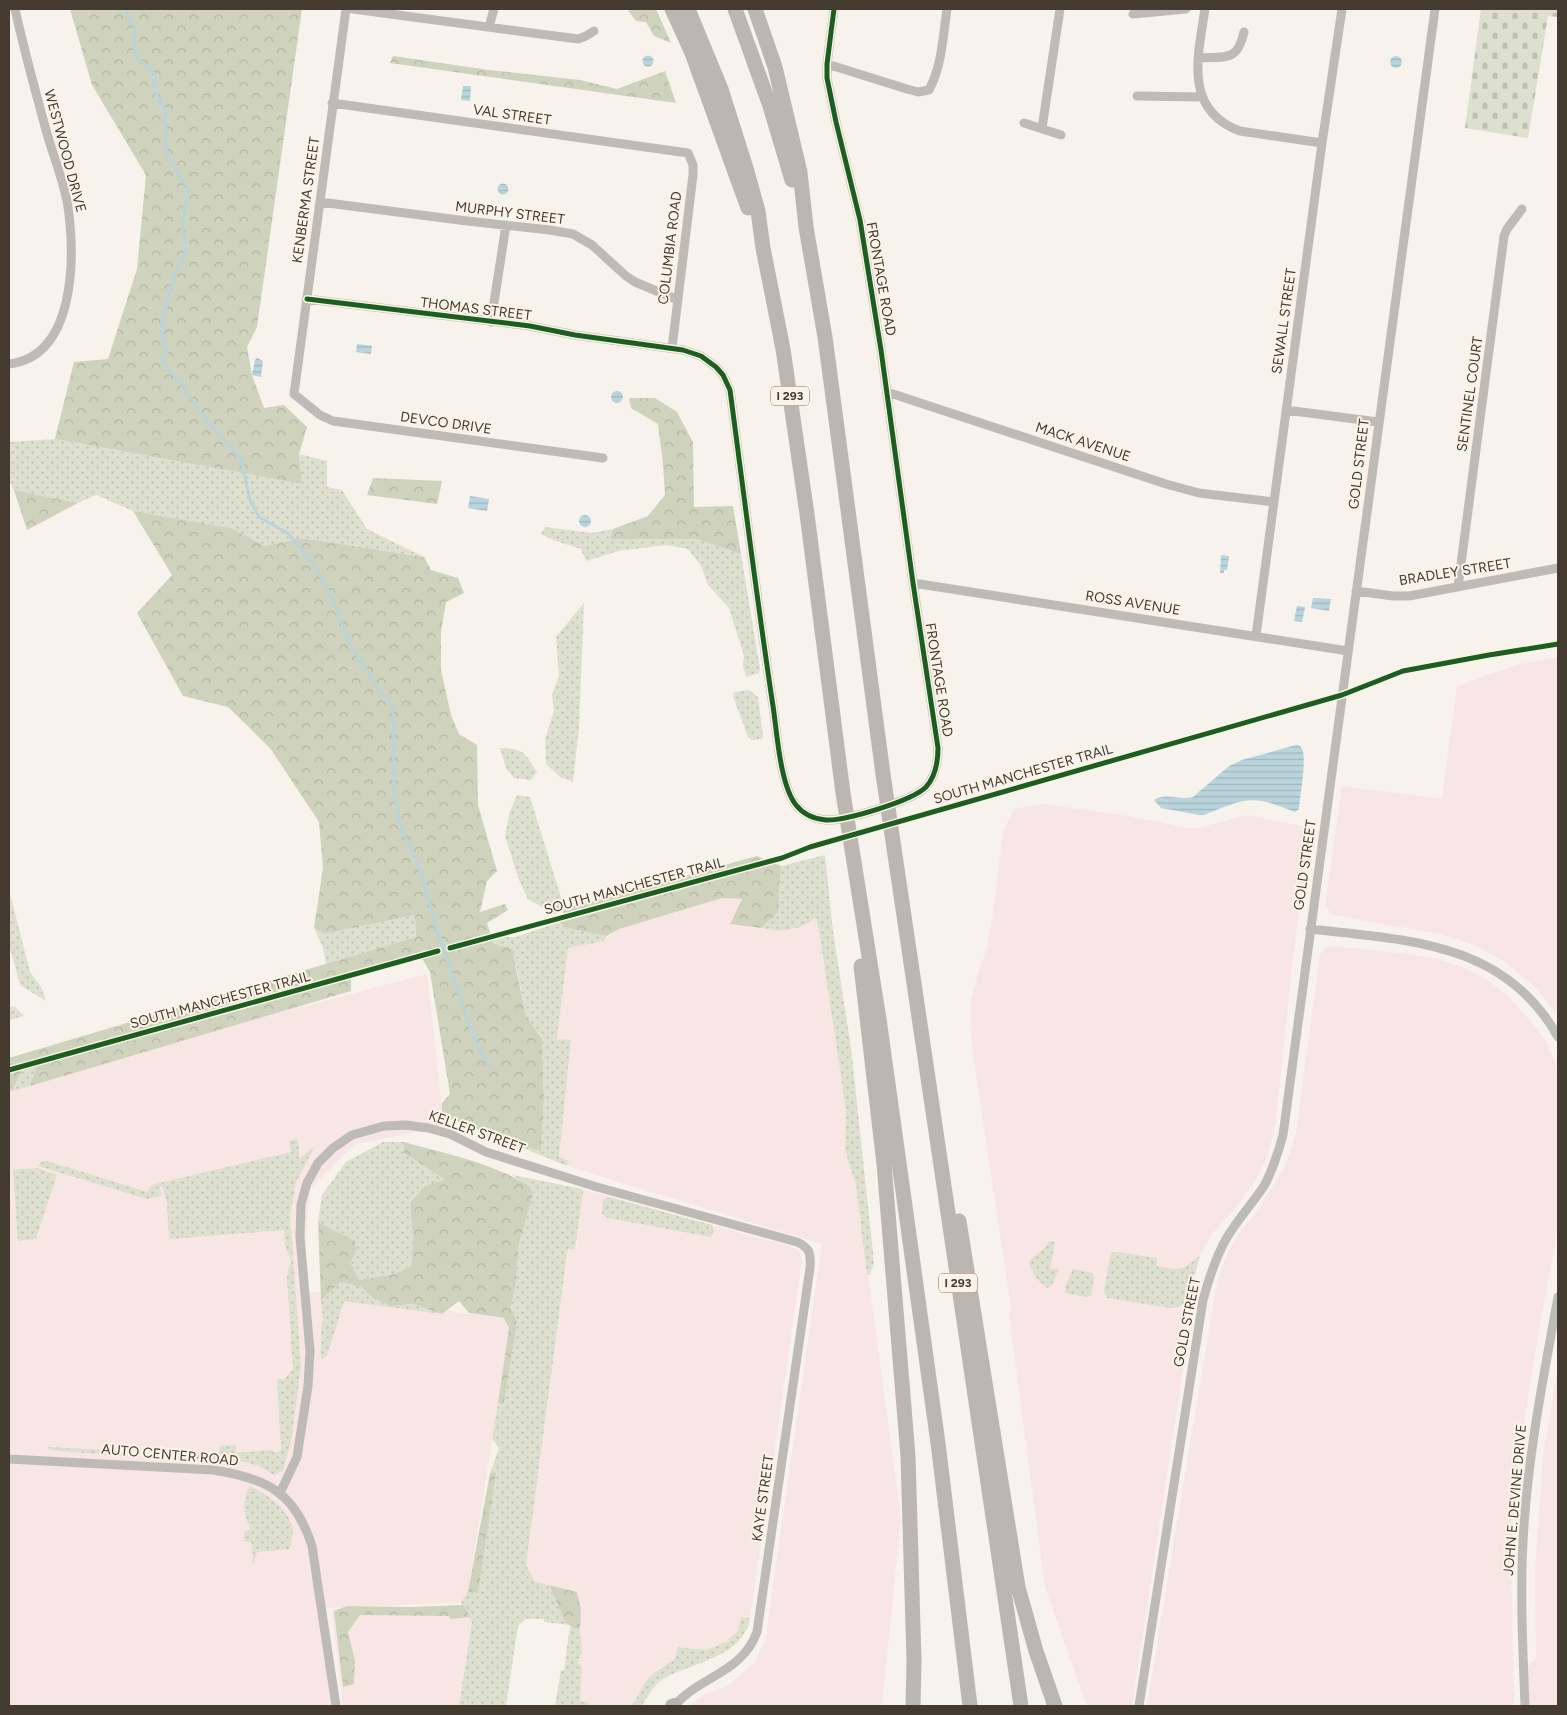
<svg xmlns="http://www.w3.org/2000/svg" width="1567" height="1715" viewBox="0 0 1567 1715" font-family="Figtree,sans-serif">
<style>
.commercial{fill:#f7e6e3}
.grass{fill:url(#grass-dots)}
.forest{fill:url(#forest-crowns)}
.cemetery{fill:url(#cemetery-stones)}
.water{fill:url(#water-rules)}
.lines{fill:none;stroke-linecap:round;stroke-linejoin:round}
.stream{stroke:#b9d4dd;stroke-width:3}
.minor{stroke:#bebbb6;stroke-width:9}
.primary{stroke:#b6b2ac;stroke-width:14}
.motorway{stroke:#bcb6b0;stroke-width:15}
.cycleway-casing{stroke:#fbf3e8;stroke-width:8}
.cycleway{stroke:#1b5e20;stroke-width:5}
.labels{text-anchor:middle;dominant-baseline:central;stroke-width:4;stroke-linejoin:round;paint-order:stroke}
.shield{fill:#fbf3e8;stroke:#7a7267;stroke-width:1}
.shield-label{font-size:12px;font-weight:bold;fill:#433b30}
.street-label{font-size:14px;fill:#433b30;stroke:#fbf3e8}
</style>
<defs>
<pattern id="grass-dots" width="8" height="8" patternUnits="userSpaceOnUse" patternTransform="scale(1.25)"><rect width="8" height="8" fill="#dddfcf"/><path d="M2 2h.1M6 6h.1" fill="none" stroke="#bfc0b2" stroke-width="1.8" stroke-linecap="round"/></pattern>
<pattern id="forest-crowns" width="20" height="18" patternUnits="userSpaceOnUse" patternTransform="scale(1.25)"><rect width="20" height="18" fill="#cfd3bd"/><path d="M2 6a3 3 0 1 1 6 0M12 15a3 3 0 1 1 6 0" fill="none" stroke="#b3b6a3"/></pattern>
<pattern id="cemetery-stones" width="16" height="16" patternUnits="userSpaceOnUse" patternTransform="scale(1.25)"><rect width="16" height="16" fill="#dddfcf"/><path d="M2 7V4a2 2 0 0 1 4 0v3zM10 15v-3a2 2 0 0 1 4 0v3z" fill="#bfc0b2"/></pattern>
<pattern id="water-rules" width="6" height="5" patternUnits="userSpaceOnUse" patternTransform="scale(1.25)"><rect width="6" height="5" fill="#b9d4dd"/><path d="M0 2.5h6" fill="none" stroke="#a0b7be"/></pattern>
</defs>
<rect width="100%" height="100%" fill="#f7f2ec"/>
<path class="commercial" d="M1558,657v358l-25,-30 -31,-25 -28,-15 -34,-11 -107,-19 -7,-8v-7l16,-114 100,13 15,-113 60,-21z
M1041,804l74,10 80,15 52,-14 63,13 -17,129 -18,171 -9,32 -12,23 -16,22 -27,30 -11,21 -11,38 -3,5v30l2,7 -56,370h-45l-42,-119 -36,-272 2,-8 -39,-260 -2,-43 8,-31 9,-25 7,-41 9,-75 11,-23z
M722,898l20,1 -12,25 50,7 21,-4 15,-9 3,12 27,180 -1,40 11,35 45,334 -19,187h-193l16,-12 18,-6 9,-6 22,-19 11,-22 57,-397 -255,-78 2,-6 -10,-3 12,-117h-14l11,-93 36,-6 14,-12z
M1332,946l77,8 28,5 26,8 26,14 20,16 22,25 15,19 12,28v157l-23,127 -19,121 -5,86 3,146h-367l70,-425 11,-29 11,-19 20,-24 27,-45 10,-31 24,-178 5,-7z
M427,974l17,151 -26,7 -63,12 -45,45 -8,101 209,30 -43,272 -7,10 -135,6 6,98h-323v-622z
M582,1189l213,59 6,6 1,7 -52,357 -9,-1 -3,12 -12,13 -20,8 -28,-3 -4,13 -16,8 -3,6 -7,5 -17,27h-43v-3l-8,-1 2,-36 -5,-3 5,-12 -2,-24 1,-18 -4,-17 -6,-2 -36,-8 -9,-17 43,-316 7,1 7,-57z
M1558,1367v339h-33l-1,-38 12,-9 -1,-86 8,-117z
M467,1605l7,8 -14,93h-117l-11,-96z"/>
<path class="grass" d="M55,439l247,45 -3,-30 28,7v26l15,3 25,39 57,28 -122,-19 -37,9 -34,-19 -98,-17 -37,-16 -18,8 -64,-13 -5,-9v-39z
M545,527l47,6 21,-4 -3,10h87l44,15 19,115 -1,4 -13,4 -3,-11 1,-10 -15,-48 -21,-23 -7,-19 -13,-17 -22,-4 -48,6 -32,10 -5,-12 -25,-8 -15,-7z
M584,603l-5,124 -6,55 -13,-5 -14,-13 -1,-25 9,-28 -2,-16 7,-19 -3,-39z
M749,690l9,7 5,40 -2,2 -9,1 -4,-3 -15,-41 1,-4z
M500,748c25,1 25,5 37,24l-6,8 -17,-2 -8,-10z
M517,795l13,2 33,107 -8,11 -27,-16 -9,-19 -14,-44 5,-25z
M825,855l8,76 18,117 23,214 -4,13h-3l-11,-90 -11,-35 1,-40 -27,-180 -3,-12 -15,9 -21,4 -19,-3 17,-15 3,-47z
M9,890l21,82 11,15 5,14 -26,-16 -11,-41z
M415,915l1,22 -90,27 -3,-16 -9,-20 10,6z
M563,921v6l44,9 -3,5 -36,7 -11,91 14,1 -12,117 10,4 -2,5 -64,-26 38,10 3,-50 -2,-61 -16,-23 -10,-52 -22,-20 -2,-7h24z
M9,1006l6,1 9,9 -15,4z
M37,1068l-7,18 -21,6v-3l5,1 8,-20z
M296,1139l3,6v14l16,-13 -19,36 -6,33 11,151 -10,76 -8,28 -9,5c-7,-4 -14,-9 -22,-11 -29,-9 -62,-1 -91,-9v-3l57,3 2,-9 16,-1v8l34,-3 6,3 5,-3 -4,-71h8l8,-10 -6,-92 4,-17 -6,-15 -1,-15 -115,9 -2,-36 -5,-17 -2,1 1,9 -14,3 -109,-33 3,-4 6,-1 100,31 4,-7 140,-33 -2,-11z
M383,1142h21v11l42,28 -21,5 -15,15 3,39 -2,26 -17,8 -35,6 -8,-16 5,-15 -2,-8 -36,-19 4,-27 24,-33z
M37,1168l20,7 -21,64 -18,2 -5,-71z
M512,1175l70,14 1,4 -8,57 -7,-1 -42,316 9,17 14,3 16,37 5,3 -26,-3v-3h-19l-7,7 -12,80h-47l13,-83 -11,-21 7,-10 10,1 17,-121 -5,1 9,-25 -7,-9 6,-36h6l13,-80 -6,-15 5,-26 3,-38 14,-49 -3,-9z
M609,1197l103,28 2,4 -3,8 -103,-19 -6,-4 1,-14z
M1049,1241l6,1 -5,27h9l-7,16 -5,3 -11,-10 -7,-15c6,-11 14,-9 20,-22z
M1117,1252l40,6v8c25,5 23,5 43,-10l-14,47 -8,4 -8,1 -63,-10 -3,-6 6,-35 1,-4z
M1073,1269l19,4 2,3 -3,20 -5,1 -21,-4v-6z
M341,1282l20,5 12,11 18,8 22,-2 29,10 -98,-13 -17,55 -6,4v-34l2,-4 -2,-22z
M48,1447l77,4 -1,5 -75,-6z
M250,1486c16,8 36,21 42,39 2,7 -1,17 -2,24l-33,3 -4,13 -1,-22 -8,-2v-9l6,-3c-7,-18 -8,-25 0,-43z
M741,1617l9,1c-7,40 -58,44 -87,61 -10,7 -15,16 -21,27h-11c7,-8 10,-19 17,-27 8,-8 16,-14 26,-19l4,-13 28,3 20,-8 12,-12z
M570,1626l5,3 5,-2 2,25 -5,11 5,3 -2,35 8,2v3h-33l6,-36h3z"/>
<path class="forest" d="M70,9h232l-45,318 -10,20 5,28 12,33 20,-3 23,22 -8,27 3,30 -247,-45 19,-77 34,-3 29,-90 9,-94 -54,-90z
M627,9h29l15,34 -17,-7 -8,-14 -10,-1z
M393,56l96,14 91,10 37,9 48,-18 11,32 -286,-40z
M629,398h26l22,14 16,30 1,65 39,-1 8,48 -44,-15h-87l3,-10 35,-13 17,-21 -2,-31 -5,-40 -27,-16z
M373,478l69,3 -5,23 -70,-9z
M14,490l64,13 -51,27z
M133,511l98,17 34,18 37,-8 122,19 7,13 27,8 6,15 -18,9 -5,30v38l10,45 8,19 18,11 1,60 19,66 -10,10 -7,31 25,-8 3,6 -21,13 7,21 18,5 14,67 16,23 2,61 -3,51 -38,-11 -61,-25v-12l8,-9 -20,-122 -11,-19 -68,21v17l-321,95 6,-18 -14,2 -9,20 -4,-1v-31l407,-121 -1,-22 -91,19 -10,-6 9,-60 -4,-46 -49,-74 -42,-41 -45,-11 -46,-83 35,-38z
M757,856l24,10 -3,47 -17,15 -31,-4 12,-25 -20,-1 -103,31 -12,7 -44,-9v-23l14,2z
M404,1142c43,12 88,21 126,44l3,9 -14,49 -3,38 -5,26 6,15 -13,80h-6l11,-75 -5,-10 -35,-5 -10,-12 -17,13 -29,-10 -22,2 -18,-8 -12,-11 -20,-5 -20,18 -3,-78 37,19 1,8 -5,15 8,16 35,-6 17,-8 2,-26 -3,-38 15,-16 20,-6 -41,-27z
M496,1472l-18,121 -10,-1 22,-119z
M549,1585l28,7 4,17 -1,18 -5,2 -10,-7z
M463,1605l7,12 -20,2 -1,-3 -89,-1 -12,17 7,29 -1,23 -11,3 -9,-76 13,-5 66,1z"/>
<path class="cemetery" d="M1481,9h77v8l-10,-1 -20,122 -63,-10z"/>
<path class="water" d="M642.5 61a5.5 5.5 0 1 1 11 0a5.5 5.5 0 1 1-11 0Z
M1390 62a6 6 0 1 1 12 0a6 6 0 1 1-12 0Z
M463,86h8l-1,15 -9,-1z
M497.5 189a5.5 5.5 0 1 1 11 0a5.5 5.5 0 1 1-11 0Z
M357,344l15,2 -1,8 -15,-2z
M257,358l6,3 -2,16 -9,-2 3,-15z
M611 397a6 6 0 1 1 12 0a6 6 0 1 1-12 0Z
M470,496l19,3 -2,12 -19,-3z
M579 521a6 6 0 1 1 12 0a6 6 0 1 1-12 0Z
M1221,555l8,1 -2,14h-3v3h-4z
M1313,598l18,1 -2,12 -18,-3z
M1297,606l8,1 -3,15 -8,-1z
M1296,745c4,1 4,0 6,4 5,10 -2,47 -3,60l-4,3c-44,-18 -49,-14 -91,3h-5l-38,-7 -7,-8c12,-8 26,1 39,-3l36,-31 13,-6z"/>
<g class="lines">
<path class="stream" d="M130,9l-4,6 9,12c-3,27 0,31 21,48l-2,6 2,12 9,17 1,43 22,36c-4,23 -9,39 -1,61l-11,21 -14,50v14l5,17 -5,10 15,16 32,46 32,35 9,41 9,17 30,17 28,36 18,35 15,39 26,42 17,20 1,86 6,33 21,47 14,52 39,114 16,29"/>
<path class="minor" d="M346,9l-52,385 26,21 13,6 270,37
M353,9l225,30 8,-3 8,-5
M1205,9c-7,47 -22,101 35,122l82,12
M1133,14l53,-5
M489,27l5,-18
M1198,58c27,-2 39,5 46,-26
M827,64l80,25 11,3 11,-2c13,-24 14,-54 18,-81
M1137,96l65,1
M332,103l356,50 5,12v10l-21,173
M1024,123l37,12
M1042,128l18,-119
M320,202l147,19 83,9 23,4 19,11 34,31 9,6 43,18
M307,299l223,27 45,9 108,15 18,6 15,11 7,8 7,15c14,105 27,211 43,316 4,26 7,79 23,99 7,9 18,14 30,15 19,1 86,-19 100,-33 9,-10 12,-25 12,-39l-25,-165 -32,-233 -21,-130 -24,-98 -9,-44v-14l7,-55
M491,322l15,-97
M9,364c67,-8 66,-107 59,-157 -4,-26 -15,-51 -22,-77 -11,-40 -22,-80 -31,-121
M887,392l279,92 33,9 75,9
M1286,410l92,12
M913,583l435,68
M1458,587l46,-351 3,-7 15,-20
M1356,591l37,5h16l149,-28
M1256,636l66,-493 20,-134
M1310,929c96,11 195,12 248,108
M9,1459l204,11c53,8 82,22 99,76l24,160
M280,1493l17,-36 11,-71 2,-35 -10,-114 1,-33 6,-21 11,-20 15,-15 19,-13 32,-9 22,-1 22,3 22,6 36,18 111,35 200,55c13,6 14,11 13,26l-53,364c-15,41 -57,44 -83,74
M1139,1706l64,-406c6,-22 12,-41 23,-61 11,-19 26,-35 38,-53 9,-16 14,-33 19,-51l152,-1126
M1525,1706c-2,-54 -5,-109 -2,-164 4,-82 20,-163 35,-245"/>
<path class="primary" d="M672,1706l3,-1"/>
<path class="motorway" d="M672,9l20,44 56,155
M688,9l33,80 25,79 12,43 5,37 20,101 24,165 36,279 36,226 59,424 32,263
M735,9l35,97 22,74
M755,9l20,58 25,105 6,55 19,110 58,437 138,932
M861,966l23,198 24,292 6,205 -1,45
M959,1221l59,366 18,64 19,55"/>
<defs>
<path id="cycleway" d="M307,299l223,27 45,9 108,15 18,6 15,11 7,8 7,15c14,105 27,211 43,316 4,26 7,79 23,99 7,9 18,14 30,15 19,1 86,-19 100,-33 9,-10 12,-25 12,-39l-25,-165 -32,-233 -21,-130 -24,-98 -9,-44v-14l7,-55
M450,948l332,-90 28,-11 532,-152 61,-24 86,-16 69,-11
M9,1070l429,-119"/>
</defs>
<use href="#cycleway" class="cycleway-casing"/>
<use href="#cycleway" class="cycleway"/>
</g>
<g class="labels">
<g class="shield">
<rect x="771" y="386.5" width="38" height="19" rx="4"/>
<rect x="939" y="1273.5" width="38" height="19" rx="4"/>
</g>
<g class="shield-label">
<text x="790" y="396">I 293</text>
<text x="958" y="1283">I 293</text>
</g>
<g class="street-label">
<text transform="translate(512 115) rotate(8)">VAL STREET</text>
<text transform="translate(65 151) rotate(75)">WESTWOOD DRIVE</text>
<text transform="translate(306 200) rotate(-82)">KENBERMA STREET</text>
<text transform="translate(510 213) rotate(7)">MURPHY STREET</text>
<text transform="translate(670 248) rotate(-83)">COLUMBIA ROAD</text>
<text transform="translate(881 279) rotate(80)">FRONTAGE ROAD</text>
<text transform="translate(476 309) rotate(7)">THOMAS STREET</text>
<text transform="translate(1284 321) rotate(-82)">SEWALL STREET</text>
<text transform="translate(1470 394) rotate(-82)">SENTINEL COURT</text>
<text transform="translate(446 423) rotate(8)">DEVCO DRIVE</text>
<text transform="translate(1083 442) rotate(18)">MACK AVENUE</text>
<text transform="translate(1359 464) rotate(-83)">GOLD STREET</text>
<text transform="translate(1455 572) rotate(-9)">BRADLEY STREET</text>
<text transform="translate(1133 603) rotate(9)">ROSS AVENUE</text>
<text transform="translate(939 680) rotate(81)">FRONTAGE ROAD</text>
<text transform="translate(1023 774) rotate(-16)">SOUTH MANCHESTER TRAIL</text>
<text transform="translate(1305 865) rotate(-82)">GOLD STREET</text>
<text transform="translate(634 886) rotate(-15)">SOUTH MANCHESTER TRAIL</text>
<text transform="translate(220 1000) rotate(-15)">SOUTH MANCHESTER TRAIL</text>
<text transform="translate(477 1132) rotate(20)">KELLER STREET</text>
<text transform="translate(1187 1322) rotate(-79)">GOLD STREET</text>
<text transform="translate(170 1455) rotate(5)">AUTO CENTER ROAD</text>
<text transform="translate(763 1498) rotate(-82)">KAYE STREET</text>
<text transform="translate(1515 1500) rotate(-85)">JOHN E. DEVINE DRIVE</text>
</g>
</g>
<rect width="1567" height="1715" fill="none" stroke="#433b30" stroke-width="20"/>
</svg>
